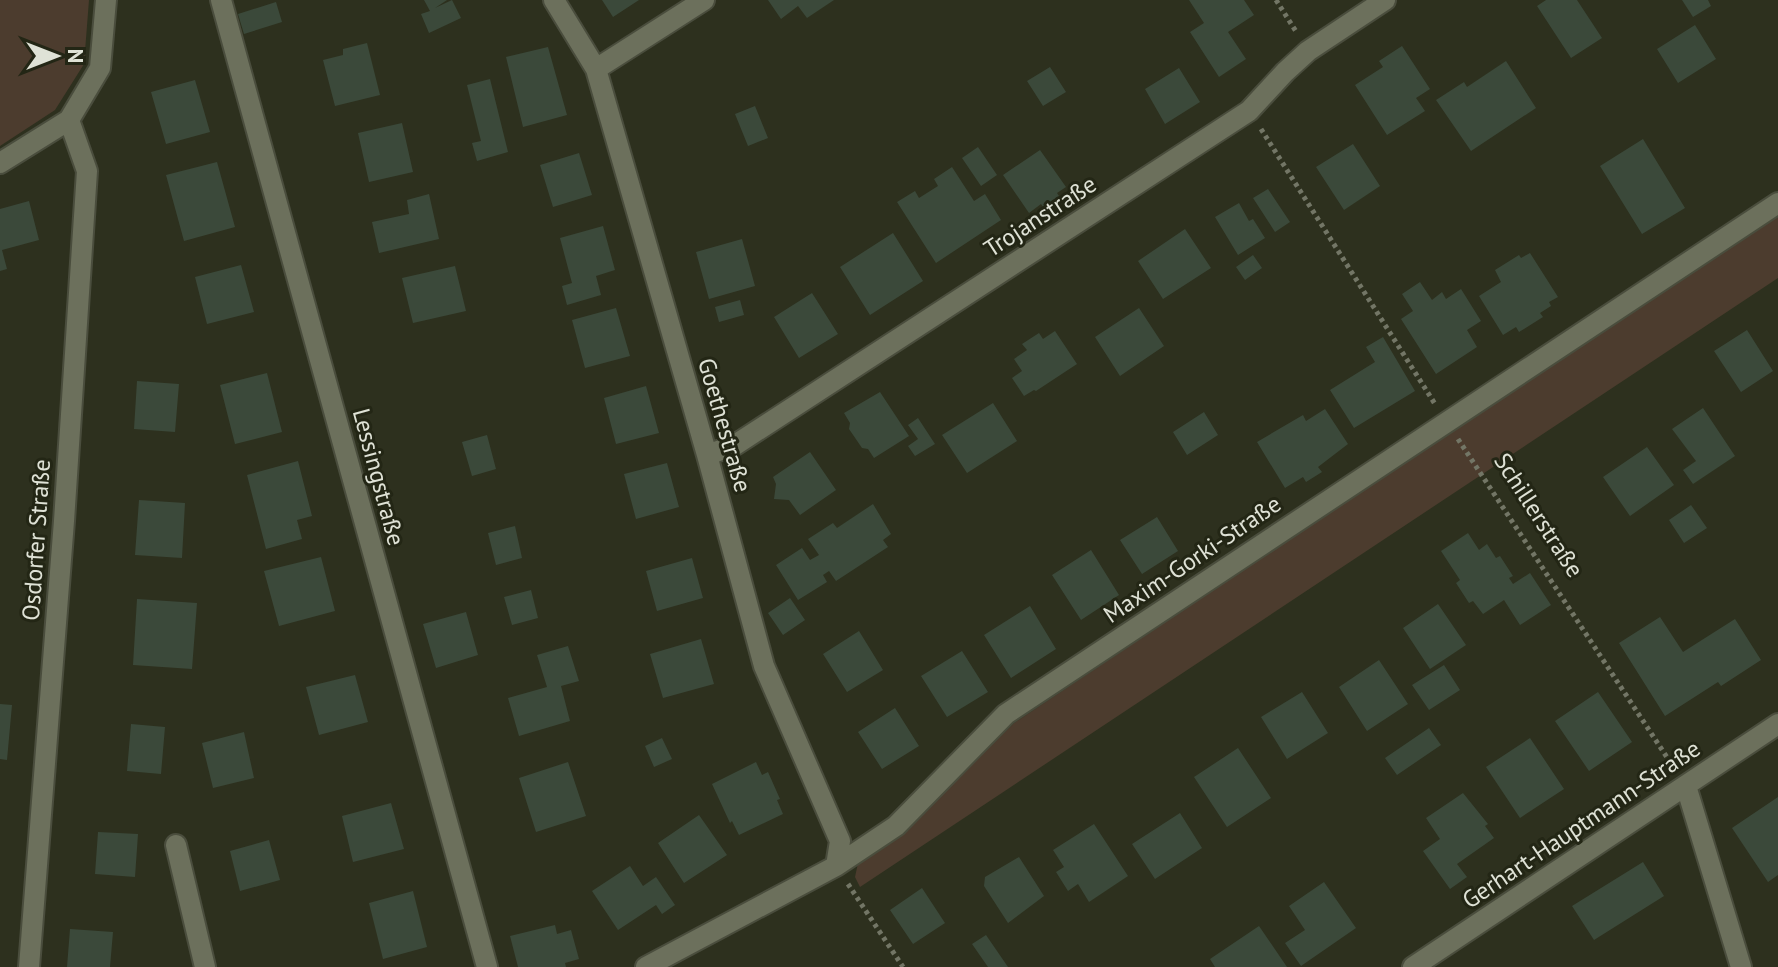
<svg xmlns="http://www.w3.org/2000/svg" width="1778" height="967" viewBox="0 0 1778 967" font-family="'PT Sans',sans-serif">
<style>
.green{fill:#4c3c2e}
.building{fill:#3b493a}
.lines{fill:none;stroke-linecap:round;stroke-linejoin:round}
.minor-casing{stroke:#4a4d3d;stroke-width:24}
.path{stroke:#737666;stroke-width:5;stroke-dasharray:4 4;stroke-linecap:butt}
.minor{stroke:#6c705c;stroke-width:20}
.labels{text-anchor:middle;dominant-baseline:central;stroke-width:6;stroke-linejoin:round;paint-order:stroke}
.street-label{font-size:24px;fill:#dfe2d6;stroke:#232615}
</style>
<rect width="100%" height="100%" fill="#2d301e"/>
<path class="green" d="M0,0h89l-5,64 -29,46 -55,36z
M1778,214v64l-918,609 -5,-10 3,-14 41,-27 115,-113z"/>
<path class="building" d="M424,0h23l-12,8 17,-8 9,18 -32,15 -8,-19 9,-3z
M602,0h37l-26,17z
M768,0h66l-27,18 -9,-12 -17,13z
M1189,0h55l10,15 -26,17 18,27 -27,18 -29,-45 14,-9z
M1546,0h31l25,38 -31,20 -34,-52z
M1682,0h26l3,6 -18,11z
M276,2l6,20 -38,12 -6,-20z
M1695,25l21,34 -38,24 -21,-34z
M367,43l13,52 -45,11 -12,-46 20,-5v-6z
M1402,46l28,43 -14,9 9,13 -38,24 -32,-50 28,-18 -4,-6z
M548,47l19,68 -44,12 -17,-70z
M1506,61l30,47 -65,43 -35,-51 28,-18 3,5z
M1050,67l16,25 -23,14 -16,-25z
M1179,68l21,34 -35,22 -20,-35z
M490,79l18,73 -31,9 -5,-18 9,-2 -14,-56z
M195,80l15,52 -44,12 -15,-52z
M755,106l13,32 -20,8 -13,-32z
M402,123l11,49 -44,10 -11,-49z
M1643,139l42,69 -43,26 -42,-68z
M1353,144l27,42 -36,24 -28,-43z
M978,147l19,28 -16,11 -19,-28z
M1040,150l26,37 -9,6 6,9 -16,10 -6,-8 -12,9 -26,-38z
M579,153l13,42 -39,12 -13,-42z
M217,162l18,65 -51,14 -18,-66z
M952,167l22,34 11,-7 16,26 -65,43 -39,-61 18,-11 4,7 19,-12 -4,-7z
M1268,189l22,33 -15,10 -22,-34z
M429,194l10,45 -60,14 -7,-31 37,-8 -2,-14z
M29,201l10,39 -37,10 5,19 -7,2v-62z
M1239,203l10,18 4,-2 12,19 -27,17 -23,-38z
M603,226l12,44 -19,6 5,19 -34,10 -5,-19 10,-3 -12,-45z
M1185,229l26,39 -48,31 -25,-38z
M893,233l30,48 -53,34 -30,-48z
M742,239l13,47 -46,13 -13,-47z
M1530,253l28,44 -9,5 2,4 -11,7 3,4 -24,15 -3,-5 -13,8 -24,-39 22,-14 -6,-12 24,-15 2,3z
M1253,255l9,13 -17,12 -9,-13z
M241,265l13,47 -47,12 -12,-47z
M455,266l11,45 -53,12 -11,-45z
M1420,282l12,18 10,-8 4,7 15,-10 20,32 -14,9 10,17 -41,27 -35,-55 12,-8 -11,-17z
M812,293l26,41 -39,24 -25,-41z
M740,300l4,15 -25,7 -4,-15z
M616,308l14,48 -45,12 -13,-48z
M1139,308l25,38 -44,30 -25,-39z
M1747,330l26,41 -32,21 -27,-41z
M1055,331l22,33 -41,27 -2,-1 -10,6 -12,-18 10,-7 -8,-12 13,-9 -5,-6 17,-11 4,6z
M1383,337l32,54 -61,37 -24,-38 45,-28 -9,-15z
M267,373l15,59 -47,12 -15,-59z
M137,381l42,3 -4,48 -41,-3z
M646,386l13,47 -43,11 -12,-46z
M880,392l29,44 -35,22 -6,-9 -6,-1 -13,-19 1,-6 -6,-10z
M993,403l24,38 -50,32 -25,-38z
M1703,408l32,48 -42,28 -10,-14 13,-9 -24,-32z
M1325,409l23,35 -30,23 4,5 -16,10 -3,-5 -18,11 -28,-46 46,-27 3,6z
M1204,412l14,23 -31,20 -14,-23z
M918,418l17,26 -20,12 -7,-10 10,-7 -10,-14z
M487,435l9,34 -24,7 -10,-34z
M1647,447l27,38 -44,31 -27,-39z
M810,452l26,38 -36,25 -11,-15 -15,-1 2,-15 -3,-7z
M298,461l14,55 -15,4 5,19 -36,10 -19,-74z
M667,463l12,44 -43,12 -12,-45z
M139,500l46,3 -3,55 -47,-3z
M873,504l18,30 -8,6 5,7 -52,34 -7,-10 -6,4 4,7 -29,18 -22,-35 26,-17 8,12 9,-5 -11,-16 25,-16 4,5z
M1691,505l16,23 -23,15 -15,-23z
M1157,517l21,34 -36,23 -22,-34z
M515,526l7,32 -26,7 -8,-32z
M1468,533l11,17 8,-6 9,14 4,-2 13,20 -4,2 4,6 17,-11 21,32 -31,20 -16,-25 -21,14 -10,-13 -4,2 -13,-20 4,-3 -19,-29z
M1091,550l28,45 -38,25 -29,-45z
M321,557l14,54 -56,15 -15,-55z
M692,558l11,40 -46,13 -11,-40z
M531,590l7,28 -26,7 -8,-28z
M790,598l15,22 -22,15 -15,-22z
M137,599l60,4 -5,66 -59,-4z
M1438,604l28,41 -36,24 -27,-41z
M1030,606l26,43 -45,29 -27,-43z
M466,612l12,43 -42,13 -13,-44z
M1660,617l23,35 52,-33 26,41 -40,26 -3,-4 -53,34 -46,-73z
M859,631l24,39 -36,22 -24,-38z
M701,639l13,45 -51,14 -13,-44z
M568,646l11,35 -18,5 9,35 -51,15 -11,-38 39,-11 -10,-32z
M962,651l26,41 -41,25 -26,-41z
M1379,660l29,44 -41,27 -28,-44z
M1444,665l16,25 -31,20 -17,-25z
M355,675l13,47 -49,13 -13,-48z
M1302,692l26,41 -41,26 -26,-42z
M1598,692l34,50 -43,29 -34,-50z
M0,704l12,1 -5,55 -7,-1z
M895,708l24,38 -37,23 -24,-37z
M131,724l34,3 -4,47 -34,-3z
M1429,728l12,17 -44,30 -12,-17z
M244,732l10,46 -41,10 -11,-45z
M662,738l10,21 -18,8 -9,-21z
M1530,738l34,51 -44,29 -34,-51z
M1238,748l33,50 -44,29 -33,-50z
M568,762l18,54 -50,16 -17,-54z
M756,762l6,13 6,-3 12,27 -3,1 6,14 -44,21 -7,-14 -2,2 -18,-39z
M1463,793l25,31 -3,2 9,12 -37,26 10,13 -17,12 -27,-38 17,-12 -14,-21z
M1778,797v78l-10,7 -36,-54z
M391,803l13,46 -51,13 -11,-46z
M1180,813l22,35 -47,31 -23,-35z
M699,815l28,40 -43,28 -26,-40z
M1094,824l34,52 -39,26 -11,-18 -10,7 -12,-19 8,-5 -11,-17z
M98,832l40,2 -3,43 -40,-3z
M269,840l11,40 -40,11 -10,-40z
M1019,857l25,39 -36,27 -24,-37 1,-9z
M1643,862l21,34 -70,44 -22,-34z
M630,866l13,20 13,-9 19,28 -13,9 -6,-9 -38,25 -26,-39z
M1324,882l32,46 -55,38 -16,-23 20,-13 -16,-24z
M922,888l23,35 -32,21 -23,-34z
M413,891l14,56 -44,12 -14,-56z
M555,925l2,9 14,-4 8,29 -14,4 1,4h-48l-8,-31z
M1259,926l28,41h-72l-5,-8z
M70,929l43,3 -3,35h-43z
M986,935l22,32h-20l-16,-23z"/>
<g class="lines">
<defs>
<path id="minor" d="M221,0l266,967
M554,0l42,69 111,386 57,211 76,175 -4,25
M596,69l108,-69
M0,163l69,-43 31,-52 6,-68
M707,455l28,-10 514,-334 36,-39 23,-21 77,-51
M1686,786l55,181
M176,845l29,122
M29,967l35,-446 23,-350 -18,-51
M646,967l190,-101 60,-40 110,-112 772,-511
M1413,967l365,-243"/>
</defs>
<use href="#minor" class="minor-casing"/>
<path class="path" d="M1276,0l21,33
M1261,129l174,275
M1458,439l214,326
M848,884l55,83"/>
<use href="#minor" class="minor"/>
</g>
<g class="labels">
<g class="street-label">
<text transform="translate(1040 216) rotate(-33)">Trojanstraße</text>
<text transform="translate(725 425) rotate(74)">Goethestraße</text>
<text transform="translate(379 477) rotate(75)">Lessingstraße</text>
<text transform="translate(1539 515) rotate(57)">Schillerstraße</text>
<text transform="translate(36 540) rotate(-86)">Osdorfer Straße</text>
<text transform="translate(1192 559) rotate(-34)">Maxim-Gorki-Straße</text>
<text transform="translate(1581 824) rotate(-34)">Gerhart-Hauptmann-Straße</text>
</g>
</g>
<g transform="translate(56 56) rotate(90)" stroke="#232615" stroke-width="6" paint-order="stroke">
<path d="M0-6L14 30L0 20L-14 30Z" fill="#dfe2d6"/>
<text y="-12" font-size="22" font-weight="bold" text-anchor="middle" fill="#dfe2d6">N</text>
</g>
</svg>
